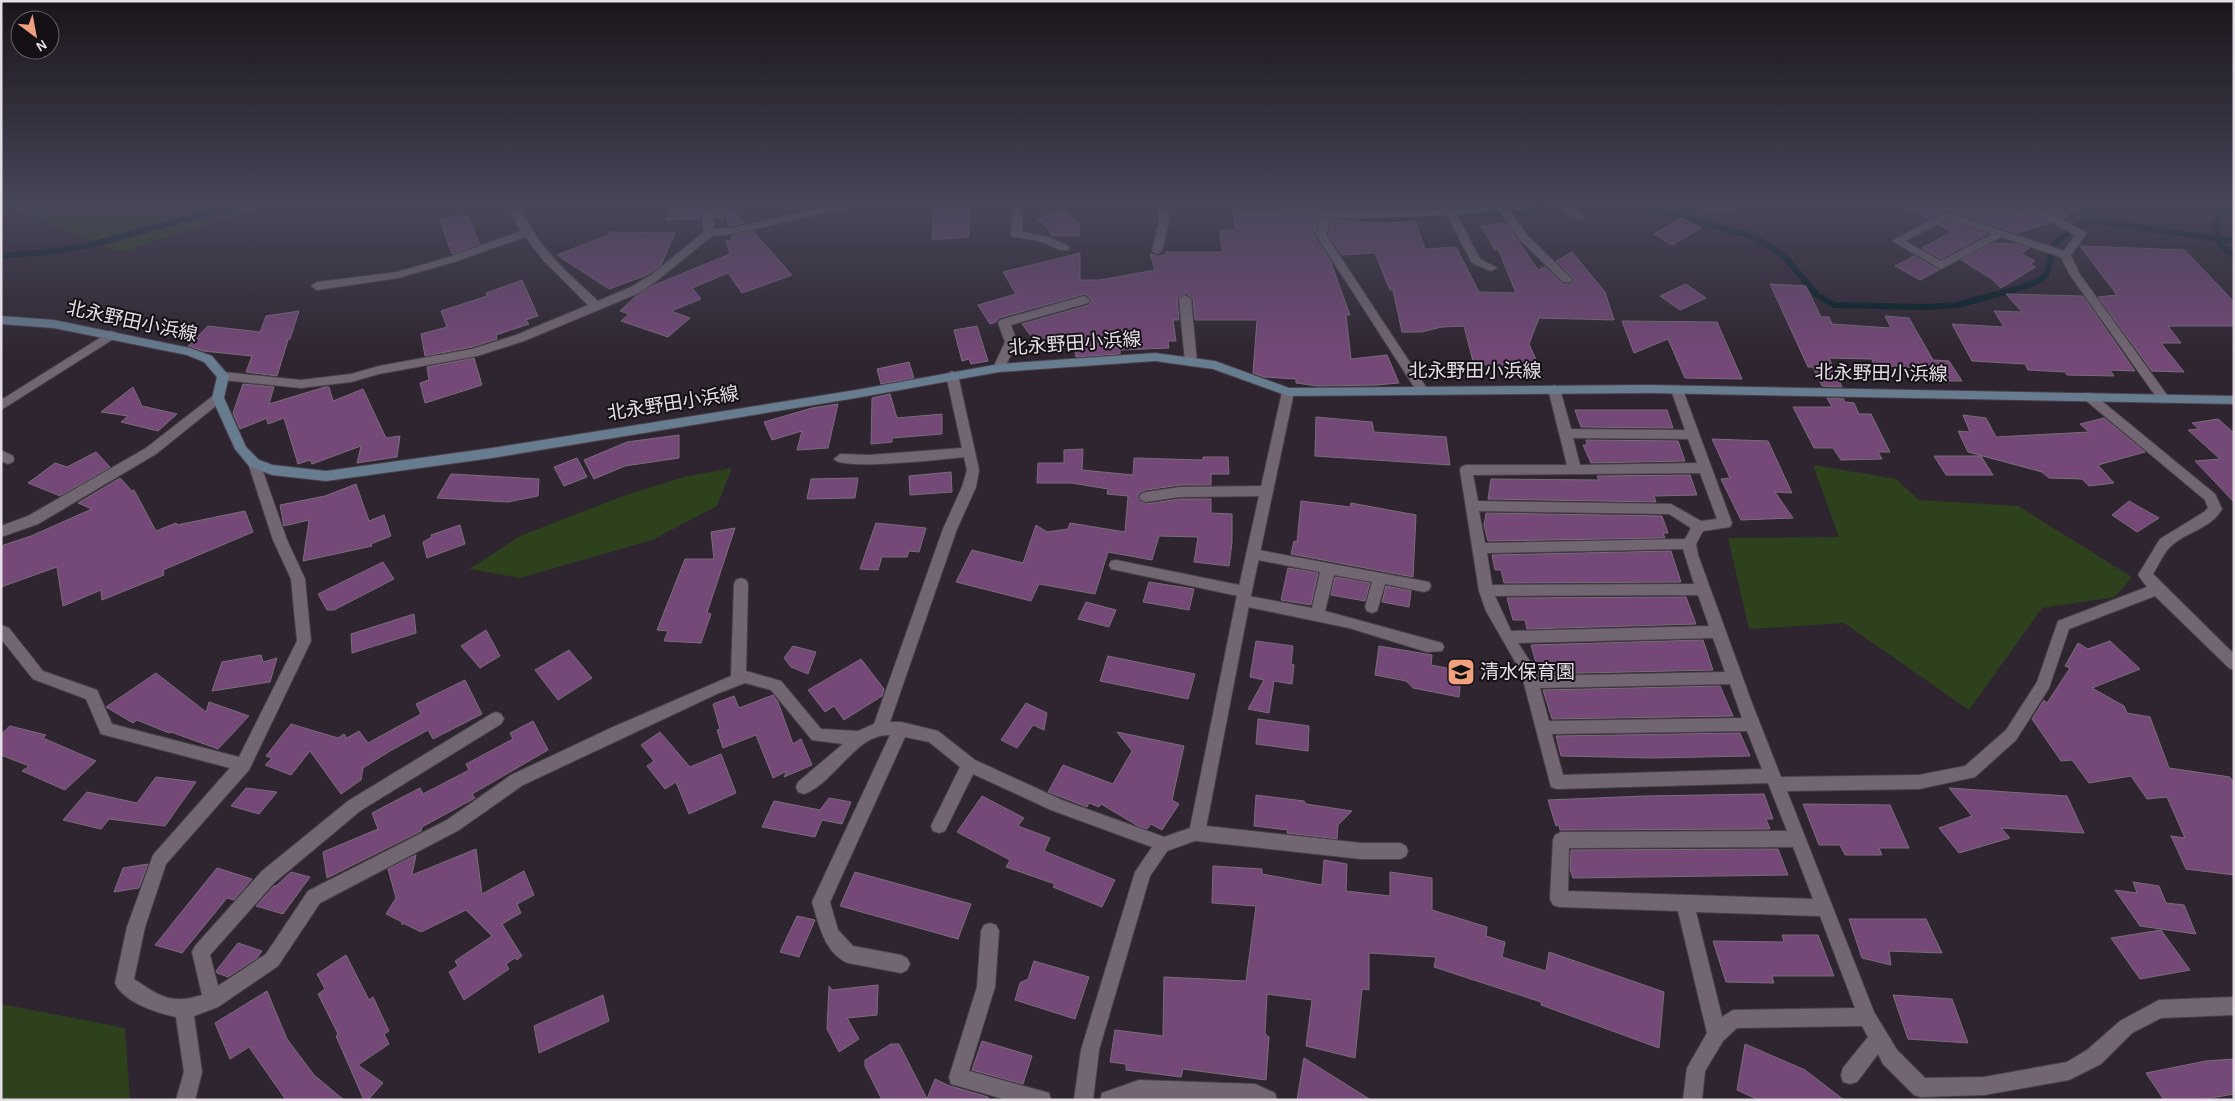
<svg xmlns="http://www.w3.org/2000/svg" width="2235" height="1101" viewBox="0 0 2235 1101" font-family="'Alegreya Sans','Noto Sans JP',sans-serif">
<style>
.green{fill:#2c411c}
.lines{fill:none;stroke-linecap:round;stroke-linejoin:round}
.stream{stroke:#011d23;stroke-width:6}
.building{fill:#744877;stroke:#7a6d7b}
.minor-casing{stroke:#484049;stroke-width:2}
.tertiary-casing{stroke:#484049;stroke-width:2}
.secondary-casing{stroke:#484049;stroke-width:2}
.minor{fill:#736673;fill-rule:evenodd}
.tertiary{fill:#736673;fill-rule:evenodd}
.secondary{fill:#687c8f;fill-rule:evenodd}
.labels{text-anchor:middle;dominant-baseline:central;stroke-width:4;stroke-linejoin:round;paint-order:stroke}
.street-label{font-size:19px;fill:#e5dee6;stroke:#141015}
.poi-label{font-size:19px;fill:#e5dee6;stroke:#141015;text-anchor:start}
</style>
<rect width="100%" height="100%" fill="#2f2530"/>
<path class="green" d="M1,203h288l-16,1 -152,48 -120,-48z
M1813,465l83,14 23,21 99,6 114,71 -17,20 -73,11 -73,102 -125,-87 -95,6 -21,-91 111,-1z
M732,468l-15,38 -65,34 -132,38 -51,-9 53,-34 104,-40 58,-18z
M1,1004l124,24 5,72h-129z"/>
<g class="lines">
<path class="stream" d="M1286,203l47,18 189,-8 34,-10
M1633,203l121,34 30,19 33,39 17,10 93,2 30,-2 63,-17 18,-7 8,-6 8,-31 25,-20 14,-3 141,20
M2232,203l-15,17 3,25 14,11
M1,256l56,-5 38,-7 146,-41"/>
</g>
<path class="building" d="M671,203h28l2,16 -35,1z
M713,203h10v15h-8z
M723,203h4l18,20 -16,3z
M958,203h12l-1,34 -37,3 2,-36z
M1287,203h9l23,15 -5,18 16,24 20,55h-4l5,44 36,-4 12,28 -23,2 -58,1 -22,-3v-4l-32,-2 -11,-4 4,-53h-62l-2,-21 -7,-6 -9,6 2,21h-6l3,21h-8l1,7 -49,2v4l-44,3 -4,-24 -35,11 -15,-20 67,-19 3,-5 -7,-6 -86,24 -3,4 -6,2 -12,-19 38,-11 -13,-22 77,-19v27h20l55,-10 -5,-16 8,2 8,-1v-3h56l-2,-22h15l-1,-20h53z
M1313,203h45l1,7 -30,1z
M1897,203h108l18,8 2,-1 24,13 -33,10 -69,-23 -19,9z
M2052,203h32l-21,16 -24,-13z
M1065,209l14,14v13h-28l-1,-5 -12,-12z
M459,215l1,4 8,-3 12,28 -28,10 -12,-33z
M1682,218l19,10 -29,17 -18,-11z
M1360,220v2h11l1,1 44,-1 9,27 31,-2 23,45 37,1 -18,-44 -3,1 -14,-24 25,-3 32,47 7,-3 18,17h8l4,-4 -19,-19 16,-9 33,40 9,28 -75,-2 -10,26 13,29 -26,1 -3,-5 -11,-2 -1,-2h-27l-10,-39 -22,1 -20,5h-20l-9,-42h-3l-15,-37 -33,2 -14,-20 4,-14z
M1947,221l40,13 -46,25 -19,-11 30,-16 -13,-7z
M753,231l39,44 -50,18 -14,-20 -36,15 9,11 -30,12 19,7 -22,19 -47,-16 8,-7 -9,-3 16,-15 16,-10 78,-32 -4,-13 6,-1 -1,-4z
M610,232l65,1 -14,32 -14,10 -38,14 -52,-34 51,-20z
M1993,243l23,1 13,4 -8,6 14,7 -5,3 6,3 -35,21 -8,-8 -32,-20z
M2080,246l105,4 49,52v24h-66l13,17h-20l23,29 -32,-1 -54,-74 19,-2z
M1914,256l25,14 -19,10 -25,-14z
M522,280l16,36 -12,4 3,4 -33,11 1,4 -25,8 -47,9 -4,-22 26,-7 -6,-16 46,-15 -1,-3z
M1686,284l20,14 -26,12 -20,-14z
M1770,284l36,2 15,31h8l3,7 59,4 -6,-12 24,2 24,42 16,1 13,20h-35l-7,-13 -46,-3 -2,-6 -43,-1 13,29 -20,-1 -9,-19h-5z
M2006,294l77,2 52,75 -25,-1 4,6 -47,-1 -2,-3 -37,-2 -3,-6 -53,-3 -20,-37 52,3 -10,-16 28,1z
M299,311l-9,28 -2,1 -11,36 -31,-4 6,-16 -49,-5 -15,-5 20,-20 52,6 6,-16z
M1622,321l95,1 25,57 -57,-1 -17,-39 -34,14z
M977,326l11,35 -17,3 -2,-5 -7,2 -8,-31z
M474,358l8,27 -57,18 -5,-20 9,-3 -2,-13z
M909,362l5,16 -33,6 -4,-15z
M243,384l31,3 -5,17 56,-17h4l4,14 30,-12 23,49 14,-2 -3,21 -40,6 4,-17 -49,18 -2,-4 -12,4 -14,-46 -16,6 -2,-7 -1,2 -25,10 -7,-16z
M133,387l9,19 35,8 -19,17 -37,-9 7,-6 -27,-4z
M890,394l7,24 45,-4v20l-50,4v4l-21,2 1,-46z
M1827,398l17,1v3l10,1 5,11h12l19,38h-12l4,7 -41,1 -8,-12h-19l-21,-41h39z
M838,404l-10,44 -31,2 5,-19 -30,9 -8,-18 48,-14z
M1575,410h92l6,18 -92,-1z
M1963,415l23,3 10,19 93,-5 -9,-8 24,-6 41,34 -47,13 16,18 -25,3 -7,-7 -33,-1 -7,-6 -74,-20 -10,-21 12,1z
M1316,417l56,5 2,10 72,5 4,28 -135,-9z
M2218,419l16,14v69l-39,-41 25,-2 -32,-29 11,-1 -7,-6z
M679,435v23l-54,8 -31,13 -10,-19 43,-18z
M1712,439l56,2 24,52 -17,-1 18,26 -52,2 -20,-41 9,-1z
M1586,440l92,1 7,20 -94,2 -8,-18h4z
M1083,449l-1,21 51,5 1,-17 69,2v-3h25l1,17h-18v11h-31l-34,5 -7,3 -2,5 9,6 34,-5h31v14l21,1v28l-3,24 -35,-4 4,-25 -39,-1 -7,24 -44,-8 -13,42 -56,-10 -8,17 -75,-19 16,-32 51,13 13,-38 11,7 21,-3 2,-6 55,9 3,-36 -21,-2 1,-5 -36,-6h-35l1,-20h26v-13z
M96,452l14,15 -50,29 -32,-13 27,-20 12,4z
M1934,456h47l12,19h-47z
M577,458l10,19 -23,9 -10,-19z
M951,472l1,20 -42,3 -1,-19z
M451,474l88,5 -1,17 -30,6 -71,-4z
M1690,475l7,20 -43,1 2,6 -168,-3 3,-20 108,1 -2,-4z
M120,478l12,13 2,-1 22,41 20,-8 1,2 68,-14 8,21 -90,38 1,5 -62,25 -1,-10 -38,16 -6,-39 -56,20v-41l30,-10 61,-27 -14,-6z
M858,478l-3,20 -48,1 4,-20z
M356,484l13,37 15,-6 7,21 -20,8 1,2 -69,15 6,-41 -25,6 -4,-21 45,-9z
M1301,501l49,6 1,-4 65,12 -3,62 -122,-23 3,-13 3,1z
M2129,501l30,17 -22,14 -25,-17z
M1486,513l176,3 6,17h-5l2,5 -177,3 -4,-16z
M876,523l50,5 -7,24 -10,-1 -2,6h-25l-4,13 -18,-1z
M460,525l5,19 -38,14 -4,-16 9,-5 -1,-2z
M735,528l-28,85 4,1 -10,29 -37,-2 4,-10 -11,-1 28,-71h29l-3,-27z
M1671,551l10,31 -177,1 -3,-13h-6l-3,-15z
M383,562l11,17 -60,31h-7l-9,-16z
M1288,568l30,5 -7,32 -30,-5z
M1335,577l35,6 -5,18 -34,-6z
M1149,582l45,7 -5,21 -46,-8z
M1386,586l25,5 -2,16 -27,-5z
M1686,597l10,27 -169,5 -2,-9h-12l-6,-22z
M1086,602l30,8 -7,17 -31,-8z
M414,614l2,19 -64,20 -1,-19z
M486,630l14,26 -20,12 -19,-22z
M1703,640l10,30 -174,4 -8,-29z
M1256,641l37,5 -2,18 3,1 -2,19 -18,-3 -5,32 -21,-4 16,-29 -14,-3z
M2110,641l30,28 -48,19 32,18 3,7 23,4 19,51 61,9 4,7v91l-48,-6 -15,-33 14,2 -18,-41 -20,2 -16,-23 -42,7 -17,-23 -11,1 -29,-42 12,-19 3,3 23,-35 -5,-2 13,-23 10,6z
M793,646l23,6 -8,22 -17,-7 -7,-9z
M1379,646l53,9 -1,10 21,4v4l9,2 -2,22 -46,-9 -7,-7 -31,-6z
M569,650l23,28 -34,22 -23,-30z
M261,655l2,7 14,-4 -7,24 -58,9 10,-29z
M1108,656l87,18 -7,25 -88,-18z
M861,659l23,30 -2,7 -38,24 -10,-14 -9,6 -17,-22z
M156,673l50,39 3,-10 40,14 -31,33 -47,-17 -2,1 -32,-13 -4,3 -27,-16z
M465,680l17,34 -49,25 -5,-9 -38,21 -27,17 -2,12 -20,14 -31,-43 -19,24 -26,-10 7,-7 -6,-2 25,-32 47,14 6,-4 3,4 12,-7 9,12 53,-29 -5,-10z
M1720,686l13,30 -181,3 -9,-29z
M773,695l5,7 15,42 8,-5 11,26 -28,12 3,-6 -14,7 -17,-43 -33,13 -6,-18 3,-1 -7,-25 21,-8 5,12z
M1026,703l21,10 -3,17 -11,-5 -16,23 -16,-8z
M1258,719l51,7 -1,25 -52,-7z
M533,721l15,29 -76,44 3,4 -53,29 -1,4 -94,47 -4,-26 55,-23 -6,-16 48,-25 3,6 46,-24 -3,-6 47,-25 -3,-6z
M10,726l36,9 -3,3 53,23 -31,29 -43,-19 7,-5 -28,-11v-21z
M660,732l30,35 31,-13 15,39 -47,21 -13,-32 -11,7 -18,-23 7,-5 -13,-16z
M1117,732l67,14 -12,54 7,4 -17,26 -11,-6 -4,5 -9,-3 -37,-22 -2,3 -10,-4 -2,4 -39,-15 15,-27 50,19 19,-33z
M1740,733l10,23 -98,2 -91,-2 -5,-20z
M156,777l40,5 -31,44 -56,-7 -8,10 -38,-9 24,-28 50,11z
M246,788l31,4 -18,22 -28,-8z
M1949,788l118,8 17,37 -83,-5 9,10 -51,15 -20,-25 33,-12z
M1764,794l9,25h-7l4,10 -210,1 -1,-5 -3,1 -8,-26 97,-4z
M1256,795l48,6 2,3 46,7 -14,14 -1,14 -50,-6 1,-3 -34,-4z
M982,796l42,22 -6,8 32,12 -6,13 71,29 -13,27 -49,-20 2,-3 -49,-17 4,-7 -53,-28z
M829,798l22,4 -9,22 -20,-4 -7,17 -53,-10 12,-26 46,9z
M1803,804l87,1 19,43h-30l3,7h-37l-5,-10h-21z
M476,849l6,45 42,-23 10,24 -17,9 4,9 -19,11 20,32 -5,4 -2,-2 -9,6 3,5 -45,31 -15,-28 9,-6 -3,-5 37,-25 -26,-26 -45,22 -18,-9 -1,2v-3l-16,-8 10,-16 -8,-29 28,-14 -4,20z
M1778,849l10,26 -215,3 -3,-9 1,-19z
M1324,860l23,4 -1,27 44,5v-24l42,6v32l55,17 -1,9 19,6 -3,15 44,14 3,-19 115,40 -5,56 -118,-43v-3l-107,-35 2,-10 -67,-4v37l-7,-1 -7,69 -49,-12 6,-46 -45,-6 -2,40 4,3 -3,43 -83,-11 -2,8 -55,-7v-6l-16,-2 5,-32 48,6 1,-59 82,4 10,-75 -44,-3 1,-37 49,3v5l60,11z
M148,864l-9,24 -25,4 9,-24z
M217,868l35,11 -18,21 -7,-2 -45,55 -27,-8z
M291,872l19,5 -27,37 -27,-8 18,-20h2z
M855,872l116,32 -13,35 -118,-33z
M2133,882l26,4 7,17 18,2 12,29 -56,-8 -25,-36 22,3z
M797,916l18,4 -16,37 -19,-5z
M1849,919h77l16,34 -53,-2 2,14 -29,-7z
M2161,930l29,40 -50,9 -29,-41z
M1782,935h36l16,41h-62l2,7 -48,-1 -13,-41 71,1z
M238,943l24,8 -5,7 -29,19 -11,-4 -1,-2z
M346,955l23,45 4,-3 16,34 -5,3 5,10 -31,21 25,18 -15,17h-4l-28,-64 2,-2 -20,-40 7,-5 -8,-15z
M1034,961l55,16 -14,42 -60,-19 5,-17 8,-4z
M878,985l-1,30 -30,3 12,21 -20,13 -12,-23 2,-43 3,4z
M267,991l20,48 27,36 30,25h-58l-37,-53 -19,12 -15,-36z
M603,995l6,26 -70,32 -5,-27z
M1893,995l59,4 16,44 -60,-4z
M982,1041l50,15 -9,28 -51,-14z
M891,1044h8l28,55 8,-20 15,7 38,11v3h-106l-17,-34v-6z
M1745,1044l60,26 39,30h-85l-22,-10z
M1304,1058l67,42h-74z
M2234,1059v35l-33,6h-37l-18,-27 60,-12z"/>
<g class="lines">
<defs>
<path id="minor" d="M510,203h10c13,41 47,69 78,98l33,-14 20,-12 53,-43 -3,-29h10l3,26 19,-1 108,-25h17l-1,2 -124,29 -21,2 -53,43 -20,14 -115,48 -47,15 -98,18 -28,8 -50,6 -78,-8 -6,-4 6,-4 78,8 50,-6 28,-8 93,-17 44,-14 72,-30 -44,-44 -19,-24 -68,24 -59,17 -81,12 -6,-4 6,-4 80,-10 52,-15 72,-26 -8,-15z
M1013,203h10l-1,29 27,5 19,9 1,2 -1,2h-8l-18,-8 -30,-6 -1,-2z
M1158,203h10l1,17 -7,31 -5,3 -5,-3 7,-31z
M1298,203h12l19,10 115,-4 -2,-4 2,-2h7l3,6 58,-6h31l-5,3 -29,3 18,26 46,45 -2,2h-8l-44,-43 -20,-29 -42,5 23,44 17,9 -6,3 -19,-8 -25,-48 -116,4 -5,16 102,155 -6,4 -4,-1 -102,-158 5,-18z
M1556,203h11l18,14 -5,3 -4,-1z
M1684,203h62c-10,10 -52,9 -62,0z
M2016,203h12l57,29 1,2 -15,21 8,18 88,122 2,3 -2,3h-8l-89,-126 -9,-18 -60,-20 -60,32 -49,-28 54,-29 118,39 11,-16zM1947,219l45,15 -51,27 -36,-20z
M1185,295l6,4 6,63 -6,4 -6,-4 -6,-63z
M1084,296l6,4 -2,3 -77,22 6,17 -14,29h-8l-2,-3 12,-26 -7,-19 2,-3z
M111,331l4,1 2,3 -2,3 -114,72v-10z
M952,371l6,4 21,95 -3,17 -19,42 -67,193h11l37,9 37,29 87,40 108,39 2,5 -22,32 -51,174 -6,50h-19l7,-50 54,-178 17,-25 -101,-37 -78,-36 -28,57 -6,2 -6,-2 -2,-5 29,-59 -31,-25 -24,-5 -75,165 8,28 15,16 48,9 6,3 3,6 -3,6 -6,3 -53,-10c-24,-10 -29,-39 -36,-61l78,-167c-34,-2 -55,48 -86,59l-6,-2 -2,-5 2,-5 45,-38 -31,-4 -41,-50 -26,-7 -26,10 -196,92 -64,45 -139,73 -42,63 -60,41 -24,9 8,56 -7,28h-19l8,-28 -8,-55c-19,-4 -53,-15 -61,-34l12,-56 26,-72 77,-87 -129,-34 -15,-35 -53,-20 -32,-40v-14l8,3 34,43 54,19 15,34 127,33 58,-116 -6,-62 -18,-39 -25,-77 1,-3h10l28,80 18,39 6,62 -62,129 -83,94 -21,63 -11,52c25,17 37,26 68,16l-10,-43 3,-6 67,-75 86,-70 143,-87 5,-2 5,2 3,5 -3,5 -141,87 -86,72 -64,72 8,31 48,-32 42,-63 139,-71 64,-45 102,-48 118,-51 3,-92 2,-4 5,-2 5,2 2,4 -2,87 35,10 40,48 37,2 16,-7 69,-195 19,-42 5,-17 -3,-13c-19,2 -123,14 -130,2l6,-5 29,1 93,-7 -16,-73z
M1554,385l6,4 11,40 114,1 -14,-40 6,-4 6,4 49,133 -2,4 -27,4 -7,13 2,11 54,148 29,74 138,-2 46,-9 41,-36 31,-48 21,-61 89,-34 -9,-12 22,-36 44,-27 4,-4 -3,-8 -121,-101 -2,-3 2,-3h8l123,101 7,15c-11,20 -37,23 -52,38 -7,7 -12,19 -17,27l81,80v16l-5,-2 -74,-72 -86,33 -20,59 -33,52 -41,37 -56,12 -132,2 87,221 23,38 28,28 59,-1 83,-15 20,-12 33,-29 39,-21 75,-3v18l-73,3 -29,15 -31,31 -32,16 -85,15 -63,2 -7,-2 -31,-31 -5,-10 -21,28 -7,2 -7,-2 -2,-7 2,-7 25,-31 -6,-11 -125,2 -14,13 -18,30 -3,29h-19l4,-32 20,-35 -29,-122 -119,-4 -6,-2 -3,-6 3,-59 2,-5 6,-3 226,-1 -19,-48 -211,6 -6,-2 -30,-115 -35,-61 -7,-20 -19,-121 1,-3 5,-2h101l-19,-76zM1573,438l115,1 9,24 -117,2zM1700,473l17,46 -16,2 -30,-17 -193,-3 -5,-26zM1479,511l190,3 22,14 -6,11 -200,4zM1683,549l11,35 -202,1 -5,-32zM1698,595l11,31 -198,5 -16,-35zM1713,638l12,34 -188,4 -4,-10 -15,-23zM1730,684l12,34 -193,3 -9,-33zM1747,731l15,38 -199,6 -11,-41zM1793,847l20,52 -245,-8 1,-43zM1696,912l124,4 35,92 -122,2 -11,7z
M218,394l6,4 -2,3 -66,53 -118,70 -37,13v-11l27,-10 118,-68 68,-53z
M1,450l12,6 1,3 -1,3 -5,2 -7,-3z
M1266,486l5,2 2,3 -2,3 -5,2 -86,1 -34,5 -5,-2 -2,-3 2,-3 5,-2 34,-5z
M1253,549l176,33 2,4 -2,4 -5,2 -39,-8 -8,27 -5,2 -5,-2 -2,-4 7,-25 -38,-7 -9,36 117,32 2,4 -2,4 -15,1 -78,-24 -106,-22 -5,-2 -2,-4 2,-4 -122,-26 -5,-1 -2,-4 2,-4 5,-1 128,26 5,2 2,4 -2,4 63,12 8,-36 -72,-14 -2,-4 2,-4z
M1197,825l164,18h39l6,3 2,5 -2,5 -6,3h-39l-164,-18 -6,-3 -2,-5 2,-5z
M990,923l6,2 3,6 -4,56 -26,84 73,20 7,2 2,7h-44l-56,-16 -2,-7 28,-90 4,-56 3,-6z
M1139,1080l116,4 20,9 2,7h-177l2,-7z"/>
<path id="tertiary" d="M1288,388l6,4 -44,208 -45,233 -2,5 -39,14 -6,-3 -2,-5 2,-5 32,-11 46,-228 46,-208z"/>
<path id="secondary" d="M1,316l53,4 136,28 22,8 17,20 -5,22 22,49 13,13 14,5 53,6 166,-23 364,-58 143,-26 156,-11 60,8 74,27 361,-3 584,11v8l-584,-11 -362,3 -75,-27 -58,-8 -156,11 -143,26 -364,60 -166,23 -54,-6 -23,-9 -14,-17 -23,-51 5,-21 -13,-15 -17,-7 -133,-27 -53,-4z"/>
</defs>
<use href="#minor" class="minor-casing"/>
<use href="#tertiary" class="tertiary-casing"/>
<use href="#secondary" class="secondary-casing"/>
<use href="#minor" class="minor"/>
<use href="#tertiary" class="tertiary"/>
<use href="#secondary" class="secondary"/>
</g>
<linearGradient id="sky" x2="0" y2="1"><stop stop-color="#1a141a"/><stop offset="0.57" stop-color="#474659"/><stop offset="1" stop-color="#474659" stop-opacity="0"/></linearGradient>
<rect width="2235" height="357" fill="url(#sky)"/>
<defs>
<symbol id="school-square" viewBox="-11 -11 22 22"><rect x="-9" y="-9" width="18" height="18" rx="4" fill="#f2a17e" stroke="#141015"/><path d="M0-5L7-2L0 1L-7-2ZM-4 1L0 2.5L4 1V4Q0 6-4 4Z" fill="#111"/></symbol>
</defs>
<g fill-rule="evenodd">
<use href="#school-square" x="1445" y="656" width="32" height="32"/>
</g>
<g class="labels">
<g class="street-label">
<text transform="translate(132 322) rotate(12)">北永野田小浜線</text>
<text transform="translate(1075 344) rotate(-4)">北永野田小浜線</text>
<text x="1475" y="371">北永野田小浜線</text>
<text transform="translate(1881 374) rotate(1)">北永野田小浜線</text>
<text transform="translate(673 404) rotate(-9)">北永野田小浜線</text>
</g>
<g class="poi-label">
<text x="1480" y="672">清水保育園</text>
</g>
</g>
<rect width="2235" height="1101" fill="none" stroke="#e5dee6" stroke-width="5"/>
<g transform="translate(35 35) rotate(148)"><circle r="24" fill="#141015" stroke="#686269"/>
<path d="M0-4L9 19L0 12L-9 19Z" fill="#f2a17e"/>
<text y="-8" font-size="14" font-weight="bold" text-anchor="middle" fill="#e5dee6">N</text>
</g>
</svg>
